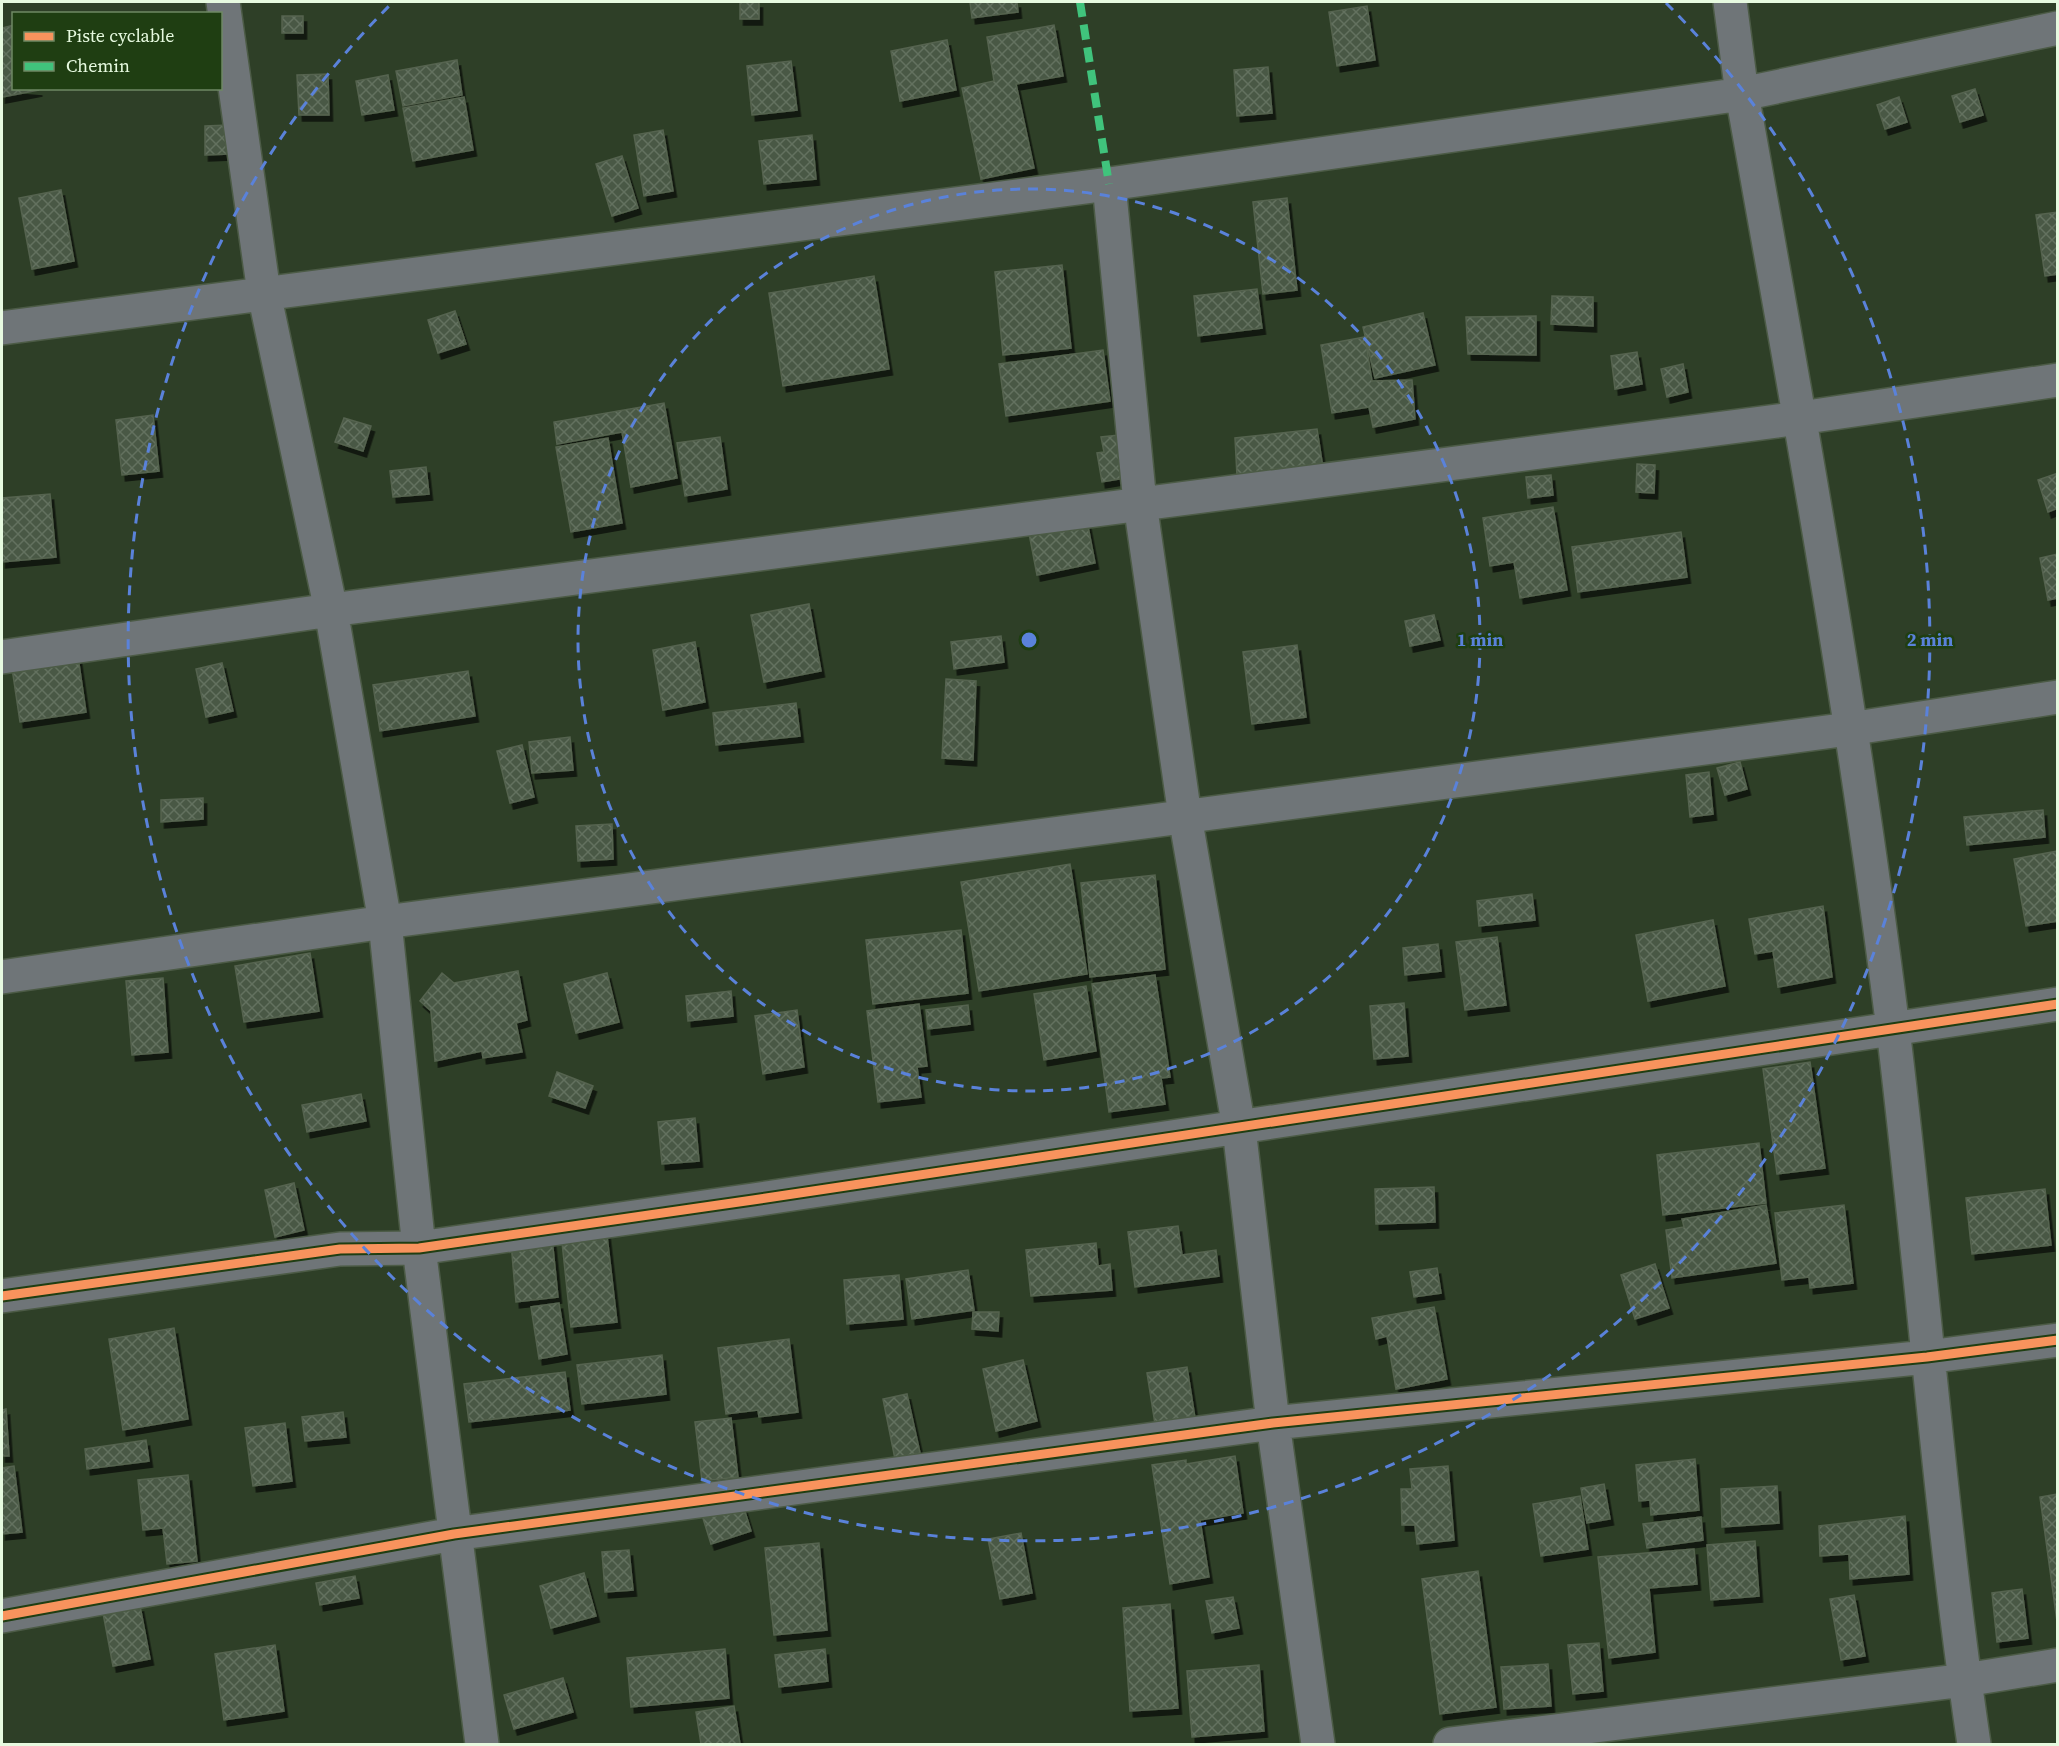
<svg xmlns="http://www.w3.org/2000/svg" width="2059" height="1746" viewBox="0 0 2059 1746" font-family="'Source Serif 4',serif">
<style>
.building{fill:url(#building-cross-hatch);stroke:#55634f;stroke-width:1.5;filter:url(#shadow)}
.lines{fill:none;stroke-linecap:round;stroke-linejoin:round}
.minor-casing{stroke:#4c5b46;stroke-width:36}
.minor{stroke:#6f7578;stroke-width:33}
.quiet{stroke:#40c37c;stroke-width:8;stroke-dasharray:15 8;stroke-linecap:butt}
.cycleway-casing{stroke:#1f3e12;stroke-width:13}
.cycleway{stroke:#f8935d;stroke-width:9}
.ring{fill:none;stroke:#5a82da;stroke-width:3;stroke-dasharray:10 8}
.centre{fill:#5a82da;stroke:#1f3e12;stroke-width:3}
.ring-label{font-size:18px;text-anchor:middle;font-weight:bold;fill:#5a82da;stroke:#1f3e12;stroke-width:5;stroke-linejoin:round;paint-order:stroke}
</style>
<defs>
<pattern id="building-cross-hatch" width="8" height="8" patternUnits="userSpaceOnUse" patternTransform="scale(1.5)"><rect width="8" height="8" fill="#495844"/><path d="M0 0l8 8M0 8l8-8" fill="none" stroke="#63715f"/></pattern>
<filter id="shadow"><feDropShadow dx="3.5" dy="6" stdDeviation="0" flood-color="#0009"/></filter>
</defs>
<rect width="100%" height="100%" fill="#2e3f27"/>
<path class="building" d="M740,2h19v17h-19z
M970,2h47l1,10 -46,6z
M1367,6l8,54 -38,6 -8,-54z
M282,16h21v17h-21z
M14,25v63l25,2 -37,7v-69z
M1054,25l9,51 -47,8 18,84 -53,11 -19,-91 32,-7 -7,-44z
M947,40l9,50 -56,11 -9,-50z
M457,60l5,35 -59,11 -7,-35z
M791,61l6,49 -45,5 -5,-49z
M1268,67l4,46 -35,3 -3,-46z
M328,74l1,41h-30l-2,-40z
M388,75l6,35 -32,5 -6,-34z
M1975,89l8,26 -23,7 -8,-26z
M464,97l9,53 -60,11 -10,-53z
M1899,97l8,25 -22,7 -8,-24z
M229,125v29l-24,1v-29z
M663,130l10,61 -29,5 -10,-61z
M812,135l4,44 -52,5 -5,-43z
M622,156l16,52 -26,8 -16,-52z
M61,190l13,71 -42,8 -13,-71z
M1287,198l10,92 -34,4 -10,-92z
M2058,212v62l-13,2 -9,-61z
M1062,265l9,83 -68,7 -8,-83z
M874,276l15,93 -106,17 -14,-93z
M1257,289l5,39 -64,8 -4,-40z
M1552,296l41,1v29l-42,-2z
M455,311l11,33 -28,9 -10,-33z
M1423,313l12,52 -60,13 -12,-51z
M1536,316v39l-68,-1 -2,-37z
M1365,337l7,44 40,-1 3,39 -42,8 -4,-20 -37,6 -11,-68z
M1103,350l7,51 -104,15 -7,-52z
M1637,352l5,32 -27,5 -4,-33z
M1683,364l5,28 -21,5 -6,-28z
M664,403l13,75 -46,9 -9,-55 -65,12 -3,-22z
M153,415l6,56 -37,4 -6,-55z
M344,418l27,8 -8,25 -28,-9z
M1317,429l6,39 -86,8 -2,-38z
M1119,435l7,43 -24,4 -5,-29 7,-1 -3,-15z
M720,437l7,52 -42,7 -8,-53z
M608,438l14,85 -51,9 -15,-85z
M1637,464l18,1 -1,28 -18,-1z
M426,467l3,27 -36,3 -3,-26z
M2058,473v35l-10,4 -10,-32z
M1551,475l2,20 -25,3 -2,-21z
M50,494l6,63 -54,5v-64z
M1553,507l14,83 -47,8 -6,-36 -24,4 -7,-48z
M1086,516l9,47 -58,12 -9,-47z
M1681,532l6,45 -109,15 -6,-45z
M2058,554v44l-10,2 -8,-42z
M809,604l12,67 -57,11 -13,-67z
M1434,615l6,25 -30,6 -5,-25z
M1001,636l3,26 -50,7 -3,-27z
M695,642l10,60 -42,8 -10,-60z
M1297,645l9,72 -54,7 -9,-72z
M78,657l8,55 -66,10 -8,-54z
M222,663l11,48 -27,6 -10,-48z
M468,671l7,45 -95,15 -7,-46z
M946,679l30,2 -3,79 -31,-2z
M796,703l4,33 -84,9 -3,-32z
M570,737l3,33 -41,3 -3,-31z
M522,745l12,52 -24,6 -13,-52z
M1740,762l7,27 -22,6 -8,-27z
M1709,772l4,42 -23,3 -4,-42z
M203,798v21l-42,3v-22z
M2043,810l2,27 -78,8 -3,-28z
M612,824l1,35 -35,2 -2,-35z
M2058,851v70l-32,5 -12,-67z
M1070,864l17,110 -108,17 -18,-109z
M1155,875l10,94 -75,8 -9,-94z
M1532,894l3,26 -56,6 -2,-25z
M1823,906l9,71 -54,10 -5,-36 -18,3 -6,-35z
M1713,920l12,66 -77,15 -12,-66z
M961,930l7,63 -95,11 -7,-64z
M1497,937l9,68 -41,5 -9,-68z
M1438,944l3,27 -36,4 -2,-27z
M310,953l9,58 -75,11 -9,-56z
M518,971l9,49 -11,3 6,29 -39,6 -1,-7 -47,10 -4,-50 -11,-10 22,-28 12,10z
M607,973l12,49 -43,11 -12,-49z
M1155,975l15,102 -9,1 4,26 -56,8 -17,-128z
M163,978l5,74 -36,3 -6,-74z
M1086,986l10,65 -52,9 -10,-66z
M731,991l2,25 -45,5 -2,-25z
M1404,1003l4,53 -34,3 -4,-53z
M919,1004l8,62 -10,1 4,30 -43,5 -11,-91z
M968,1005l2,19 -42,5 -2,-19z
M797,1010l7,57 -41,7 -8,-58z
M1810,1062l15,106 -48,6 -14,-105z
M557,1072l36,14 -8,22 -36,-12z
M361,1094l5,27 -59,11 -5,-27z
M695,1118l4,43 -37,3 -4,-42z
M1759,1143l7,60 -103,12 -6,-60z
M294,1183l10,47 -29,7 -10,-47z
M1434,1187l1,35 -59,2 -1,-35z
M2045,1189l6,56 -79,9 -6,-56z
M1766,1205l10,58 -104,15 -6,-48 18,-3 -2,-8z
M1844,1205l9,78 -43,5 -1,-11 -27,3 -7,-67z
M1178,1226l4,29 34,-5 3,26 -84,11 -7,-55z
M606,1227l11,95 -46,5 -10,-94z
M552,1238l6,59 -42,5 -5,-60z
M1096,1243l2,23 12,-2 2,26 -81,6 -5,-46z
M1655,1264l14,44 -34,11 -14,-44z
M1437,1268l4,25 -27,4 -4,-25z
M968,1270l6,40 -62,9 -6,-40z
M899,1275l4,44 -56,5 -3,-44z
M559,1303l8,51 -28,5 -8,-52z
M1434,1307l13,72 -51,10 -9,-53 -11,3 -4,-21z
M973,1312h26l-1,19 -26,-2z
M174,1328l14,91 -65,11 -14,-91z
M789,1339l9,73 -39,5 -1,-7 -32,4 -8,-66z
M662,1355l4,39 -84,10 -5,-39z
M1023,1360l14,61 -41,10 -13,-62z
M1187,1367l8,51 -40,6 -8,-51z
M565,1372l5,38 -101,12 -5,-38z
M907,1394l13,59 -25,6 -12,-60z
M6,1409l3,47h-7v-46z
M343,1412l3,25 -41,4 -3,-24z
M731,1418l7,59 -36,4 -7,-59z
M285,1423l7,58 -39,5 -8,-58z
M146,1440l3,21 -62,8 -2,-20z
M1235,1456l8,57 -43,7 9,57 -39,7 -18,-119 34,-5v4z
M1695,1459l4,51 -48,5 -1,-15 -11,1 -3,-36z
M14,1466l8,66 -20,2v-66z
M1448,1466l6,74 -37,4 -2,-19h-13l-1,-36h11l-2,-20z
M188,1475l9,86 -30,3 -4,-36 -20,2 -5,-50z
M1604,1484l6,35 -23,4 -6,-35z
M1777,1486l2,37 -57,4 -1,-38z
M2058,1494v135l-18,-132z
M1580,1496l8,53 -47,7 -8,-52z
M742,1502l9,29 -40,13 -9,-29z
M1905,1516l4,58 -59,5 -1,-25 -29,2 -1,-30z
M1701,1517l2,23 -56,8 -4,-24z
M1021,1533l11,60 -32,6 -12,-60z
M1755,1541l4,55 -48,4 -4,-55z
M819,1543l8,87 -53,5 -9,-87z
M1694,1549l3,35 -48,4 6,64 -46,6 -11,-101z
M629,1550l4,40 -28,2 -3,-40z
M1478,1571l18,136 -56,7 -18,-135z
M584,1573l12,43 -45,12 -11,-42z
M355,1576l4,22 -39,7 -4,-22z
M2022,1589l6,49 -31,4 -5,-49z
M1854,1595l11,61 -24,4 -11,-61z
M1233,1597l6,31 -27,5 -6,-32z
M1170,1604l8,104 -48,3 -7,-103z
M140,1606l10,53 -37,7 -10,-53z
M1599,1643l4,48 -30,3 -5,-49z
M275,1645l9,66 -60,9 -9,-66z
M725,1649l4,49 -98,9 -4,-49z
M825,1649l3,32 -49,6 -4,-32z
M1548,1664l3,42 -47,3 -3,-42z
M1259,1665l5,66 -72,6 -5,-66z
M563,1678l10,34 -59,17 -10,-34z
M734,1706l6,38h-39l-5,-32z"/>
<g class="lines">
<defs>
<path id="minor" d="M223,2l41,291 67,317 54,312 34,326 63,496
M1109,184l31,319 45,313 54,312 34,295 45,321
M2,328l1107,-144 633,-90 -12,-92
M2,657l329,-47 1469,-192 258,-38
M2,977l383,-55 1464,-193 209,-32
M2,1296l338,-47 79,-1 334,-48 1305,-196
M2,1616l452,-82 819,-111 654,-66 131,-17
M1450,1744l515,-64 93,-15
M1974,1744c-35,-237 -52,-477 -81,-715 -39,-313 -95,-624 -151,-935l316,-66"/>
</defs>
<use href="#minor" class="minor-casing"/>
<use href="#minor" class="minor"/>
<path class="quiet" d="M1080,2l29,182"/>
<defs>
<path id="cycleway" d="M2,1296l338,-47 79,-1 334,-48 1305,-196
M2,1616l452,-82 819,-111 654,-66 131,-17"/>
</defs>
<use href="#cycleway" class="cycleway-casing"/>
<use href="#cycleway" class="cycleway"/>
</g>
<g class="ring">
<circle cx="1029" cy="640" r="451"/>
<path d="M1666 3A901 901 0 1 1 392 3"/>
</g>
<circle cx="1029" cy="640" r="9" class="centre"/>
<g class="ring-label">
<text x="1480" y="646">1 min</text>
<text x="1930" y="646">2 min</text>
</g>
<rect width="2059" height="1746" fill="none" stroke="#e7fae0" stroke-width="6"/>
<rect x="12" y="12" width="210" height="78" fill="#1f3e12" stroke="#6f8964" stroke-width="1.5"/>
<rect x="24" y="32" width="30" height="9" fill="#f8935d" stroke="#6f8964" stroke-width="1.5"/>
<text x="66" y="42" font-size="18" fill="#e7fae0">Piste cyclable</text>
<rect x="24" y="62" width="30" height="9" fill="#40c37c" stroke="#6f8964" stroke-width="1.5"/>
<text x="66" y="72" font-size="18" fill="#e7fae0">Chemin</text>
</svg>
